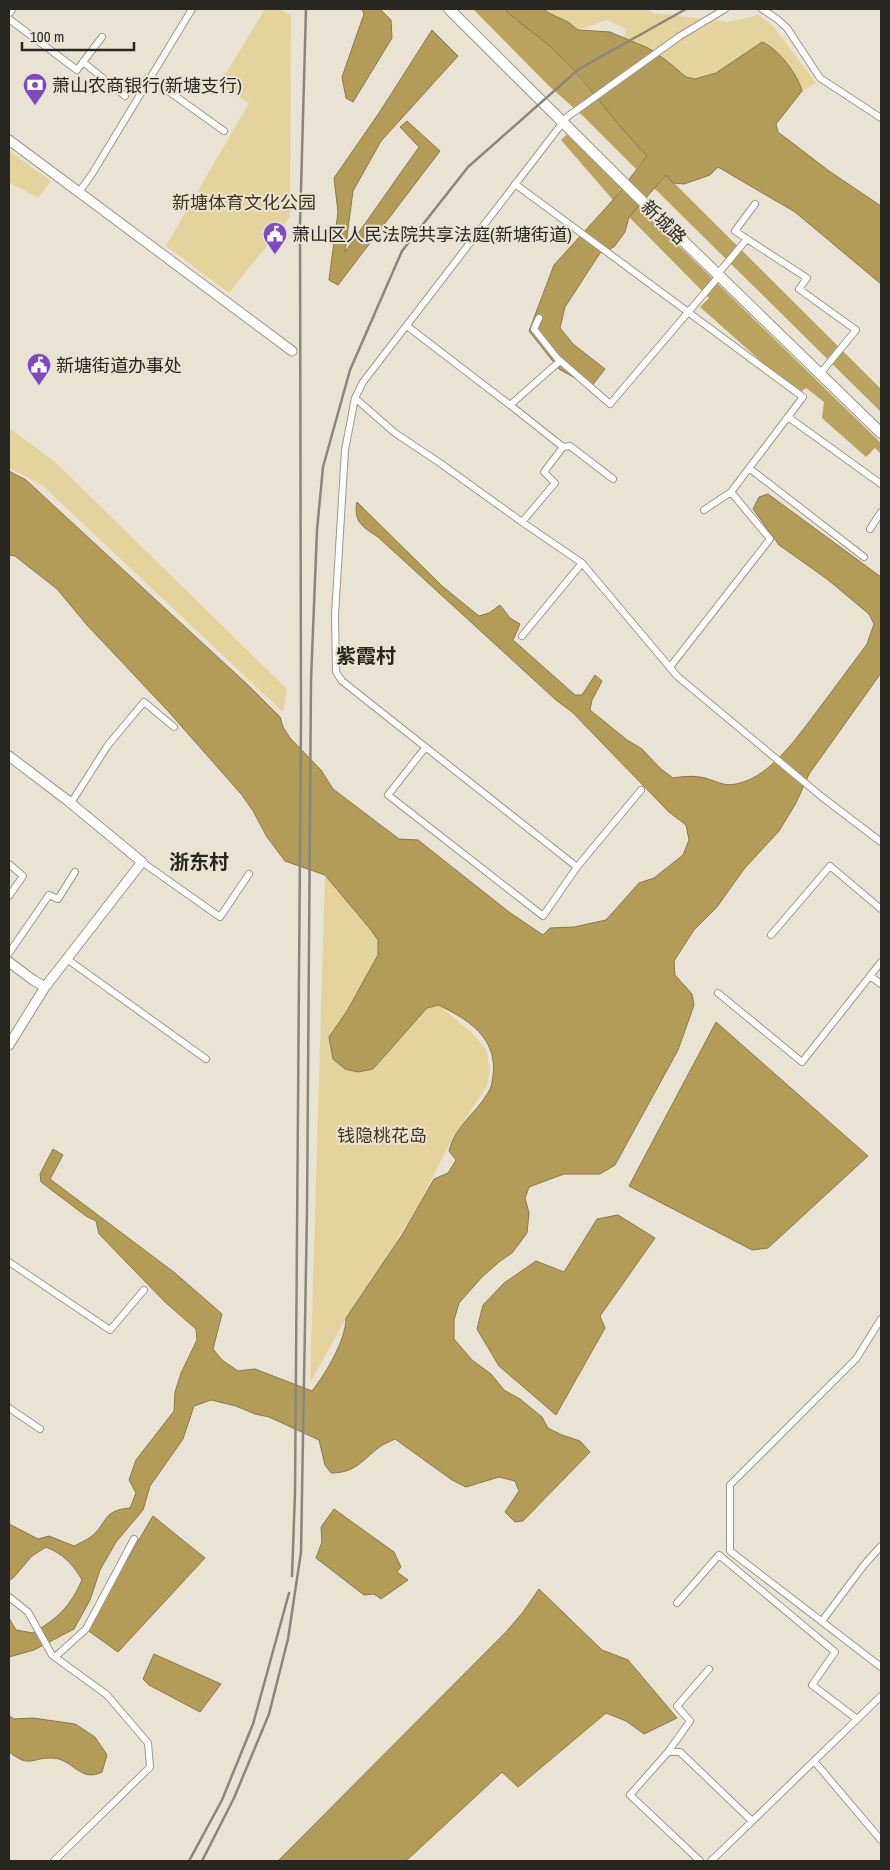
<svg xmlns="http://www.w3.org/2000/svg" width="890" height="1870" viewBox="0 0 890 1870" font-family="'Archivo Narrow','Noto Sans SC',sans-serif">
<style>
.green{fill:#e5d39e}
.forest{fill:#baa35e}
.water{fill:#b39c58;stroke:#897948}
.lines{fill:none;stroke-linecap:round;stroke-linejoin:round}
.minor-casing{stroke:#9d988a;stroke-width:8}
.tertiary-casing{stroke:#9d988a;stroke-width:11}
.secondary-casing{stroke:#9d988a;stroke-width:11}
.primary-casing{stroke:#9d988a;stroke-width:12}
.minor{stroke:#fff;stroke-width:6}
.tertiary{stroke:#fff;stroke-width:9}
.secondary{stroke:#fff;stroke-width:9}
.primary{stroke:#fff;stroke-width:10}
.rail{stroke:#8a867c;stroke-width:2.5}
.labels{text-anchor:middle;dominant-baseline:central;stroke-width:4;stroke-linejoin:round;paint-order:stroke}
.poi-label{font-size:18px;fill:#282621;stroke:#e9e3d4;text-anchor:start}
.park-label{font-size:18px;fill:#3f3415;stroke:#e9e3d4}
.street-label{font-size:18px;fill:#282621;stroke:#e9e3d4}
.quarter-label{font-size:20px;font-weight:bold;fill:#282621;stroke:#e9e3d4}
</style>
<rect width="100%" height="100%" fill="#e9e3d4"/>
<path class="green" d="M265,9h14l12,6 -1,202 -61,76 -63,-47 83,-143 -30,-18z
M547,9h100l7,4 74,9 30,-7 15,11 43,57 -14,8 -3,-9 -37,-40c-17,10 -56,44 -76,36 -7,-4 -14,-14 -20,-19 -13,-9 -27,-15 -42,-21l2,-9 -19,-9 -29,10 -31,-18z
M9,151l42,30 -13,17 -29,-16z
M9,428l45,33 233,228 -4,23 -241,-227 -33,-17z
M325,875l46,55 7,10v14l-45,105 12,10 13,3 15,-3 54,-61 11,-3 32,26 16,18 4,21 -3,16 -35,53 -33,65 -48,79 -25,35 -36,65z"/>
<path class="forest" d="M473,9h31l12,11 19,12 25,24 87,100 -11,13 -52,-52 -36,-32z
M568,133l53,55 -8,12 -52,-60z
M666,175l215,214v23l-227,-224z
M638,206l243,237v11l-6,-6 -9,9 -44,-39 2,-16 -18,-14 -8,6 -98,-87 9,-9 -80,-81z"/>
<path class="water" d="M362,9h18l11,11 1,18 -39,64 -7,-4 -4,-21 22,-63z
M504,9h41l2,3 21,10 10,8 32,2 38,16 18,12 20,17 9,2 21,-6 46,-31c16,6 36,33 40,49l-26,33 2,8 51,39 52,35v78l-86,-72 -77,-45 -8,8 -26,9 -11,-1 -7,-8 -37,42 -4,15 -11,15 -14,6 -35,54 -5,21 13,16 32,25 -14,18 -32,-18 -30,-38 25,-66 59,-65 34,-44c-31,-32 -56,-68 -87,-100 -17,-18 -38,-30 -56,-47z
M432,30l26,26 -77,85 -28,50 -8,61 74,-105 -19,-20 7,-6 33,30 -102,134 -9,-5 9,-68 -4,-34 45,-65z
M9,471l17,9 223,206 31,31 3,10 7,11 31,32 12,19 66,50 19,1 91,72 34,23 7,-7 24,-1 32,-7 33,-37 15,-5 29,-23 6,-15 -3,-15 -17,-13 -97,-100 -16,-12 -178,-163c-15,-10 -25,-15 -21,-35l85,84 37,30 10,-3 11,-8 10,13 10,6 -7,16 62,55h7l13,-20 7,6 -10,19 -2,10 37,30 15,9 19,20 12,9c12,-2 26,-3 38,2 9,3 14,6 25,4 37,-7 66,-54 88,-82 14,-19 29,-39 43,-58l7,-20 -5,-10 -42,-35 -48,-34 -26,-36 6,-12 9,-3 113,83v96l-72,101 -13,29 -17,28 -35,38 -27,38 -23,23 -20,31 1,14 17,19 2,11 -16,45 -63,115 -15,9h-36l-35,13 -4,11 4,15 -2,20 -15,20 -13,9 -17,15 -23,26 -5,17v19l18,21 19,14 13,16 16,9 22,18 6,11 14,7 18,6 10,11 -67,69 -8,1 -10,-10 14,-21 -4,-10 -16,-4 -33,10 -14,-7 -57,-41c-6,3 -12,5 -17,9 -17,14 -24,25 -47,25l-6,-8 -6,-25 -50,-23 -14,-3 -19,-8 -25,-6 -17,6 -11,33 -33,47 -7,24 -27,32 -16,28 -10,30 -16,29 -40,21 -25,7v-39l7,12 17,3c25,-15 37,-26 49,-53 -9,-16 -19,-26 -36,-33l-14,9 -18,21 -5,4v-57l29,15 11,-3 25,10c6,-3 13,-6 18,-10 16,-14 11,-26 38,-28l6,-15 -7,-13 7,-20 38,-49 1,-19 6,-19 16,-33 -1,-11 -31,-27 -66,-68 -3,-13 -10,-5 -45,-34 -1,-8 13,-25 10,6 -13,24 125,94 47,41 -9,35 9,11 16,11 17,-2 57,22c14,-18 34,-51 34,-73l56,-83 32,-56 14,-6 8,-13 -7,-9c6,-26 28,-38 40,-60 3,-5 3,-10 4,-15 5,-38 -25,-57 -55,-71l-11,3 -54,61 -15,3 -13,-3 -12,-10 -4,-22 18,-26 31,-56v-15l-7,-10 -46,-55 -40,-14 -18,-24 -14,-26 -11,-16 -74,-84 -81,-86 -30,-36 -42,-33 -6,-1z
M716,1022l152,134 -100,92 -16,2 -123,-64z
M618,1215l37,23 -55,78 5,12 -49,87 -57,-49 -22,-37 6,-24 21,-22 32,-22 28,11 33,-53z
M334,1509l60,43 7,15 -4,5 11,8 -27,19 -7,-5 -10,1 -48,-37 6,-16 -1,-15z
M153,1516l52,42 -87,94 -32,-23z
M539,1589l63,61 26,10 49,58 -33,16 -18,-13 -20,-8 -88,74 -16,-15 -96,89h-128l228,-229 17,-20z
M154,1654l67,30 -21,28 -51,-27 -6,-6z
M9,1716l5,3 19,-1 42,6 20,13 12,18 -5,17c-22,11 -29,-13 -49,-14 -22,-1 -22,11 -44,-6z"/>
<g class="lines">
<defs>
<path id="minor" d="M762,9l15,10 10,9 33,50 61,40
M9,19l68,51 25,-33
M83,62l42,34
M150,78l74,53
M515,184l288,213 -72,95 -27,18
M79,192l13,-18 100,-165
M747,239l-12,-8 20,-27
M721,270l26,-31 60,39 -8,11 57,41 -32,39
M539,318l-5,11 23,29 53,46 109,-128
M407,326l103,79 50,-44
M355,398l40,35 45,30 82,59 60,41 -60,73
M510,405l53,42 -19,25 11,11 -33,39
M788,417l93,67
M563,447l7,-1 43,33
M749,468l115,89
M870,529l11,-17
M582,563l95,113 145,121 59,45
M670,667l100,-128 -39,-47
M425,748l-37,47 155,121 34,-49 64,-77
M71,803l37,-58 36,-43 30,25
M142,862l78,55 29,-43
M9,864l14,12 -14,20
M577,867l-235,-186 -6,-9 -1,-57 10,-165 10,-52 8,-16 204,-265 113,-81 45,-27
M771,935l59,-69 51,43
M9,953l40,-58 9,4 17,-27
M67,959l139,100
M870,976l11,8
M718,993l84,69 79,-100
M9,1262l101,68 34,-40
M881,1319l-25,40 -126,126v66l151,116
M9,1408l31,21
M9,1597l19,15 24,43 55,40 41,48 2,24 -96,94
M677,1603l42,-48 116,97 -23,33 45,34
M822,1621l42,-56 17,-19
M55,1657l31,-28 48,-90
M668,1752h12l72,69
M814,1761l67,79
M700,1861l-70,-66 38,-43 22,-31 -13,-15 32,-37
M711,1861l170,-165"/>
<path id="tertiary" d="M9,140l283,211
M9,756l58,44 75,62 -97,125 -12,-7
M9,1045l36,-58"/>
<path id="secondary" d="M9,962l24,18"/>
<path id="primary" d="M449,9l186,185 246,239
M9,11l1,-2"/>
</defs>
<use href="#minor" class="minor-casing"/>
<use href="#tertiary" class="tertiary-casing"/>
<use href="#secondary" class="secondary-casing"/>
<use href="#primary" class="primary-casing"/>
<use href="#minor" class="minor"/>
<use href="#tertiary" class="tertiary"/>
<use href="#secondary" class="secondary"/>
<use href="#primary" class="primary"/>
<path class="rail" d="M292,1576l3,-83 6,-773 -1,-496 6,-215
M189,1861l33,-61 31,-76 36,-131
M202,1861l32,-63 35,-84 19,-75 13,-87 6,-341 4,-531 6,-150 6,-63 27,-97 52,-119 66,-84 111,-98 107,-60"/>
</g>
<defs>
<symbol id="bank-pin" viewBox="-11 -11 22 30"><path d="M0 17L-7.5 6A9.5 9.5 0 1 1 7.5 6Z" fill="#7f4ac1" stroke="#e9e3d4"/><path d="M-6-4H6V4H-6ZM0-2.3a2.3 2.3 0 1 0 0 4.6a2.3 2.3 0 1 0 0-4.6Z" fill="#fff"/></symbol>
<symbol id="civic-pin" viewBox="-11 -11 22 30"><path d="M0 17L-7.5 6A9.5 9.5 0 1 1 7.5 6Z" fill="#7f4ac1" stroke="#e9e3d4"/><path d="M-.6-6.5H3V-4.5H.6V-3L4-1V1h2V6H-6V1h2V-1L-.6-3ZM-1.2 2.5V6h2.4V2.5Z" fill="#fff"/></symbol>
</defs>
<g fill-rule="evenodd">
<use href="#bank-pin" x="21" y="71" width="28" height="38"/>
<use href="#civic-pin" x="261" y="220" width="28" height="38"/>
<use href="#civic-pin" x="25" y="351" width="28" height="38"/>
</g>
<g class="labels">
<g class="poi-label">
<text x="52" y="85">萧山农商银行(新塘支行)</text>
<text x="292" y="234">萧山区人民法院共享法庭(新塘街道)</text>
<text x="56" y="365">新塘街道办事处</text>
</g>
<g class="park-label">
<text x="244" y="202">新塘体育文化公园</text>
<text x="382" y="1135">钱隐桃花岛</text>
</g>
<g class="street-label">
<text transform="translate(664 222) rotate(44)">新城路</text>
</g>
<g class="quarter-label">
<text x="366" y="655">紫霞村</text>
<text x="199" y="861">浙东村</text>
</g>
</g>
<rect width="890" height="1870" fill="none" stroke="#282621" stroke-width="20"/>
<path d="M22 42v8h112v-8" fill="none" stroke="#282621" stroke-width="2.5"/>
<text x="30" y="42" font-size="15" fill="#282621" stroke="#e9e3d4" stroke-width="4" paint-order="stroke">100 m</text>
</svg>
